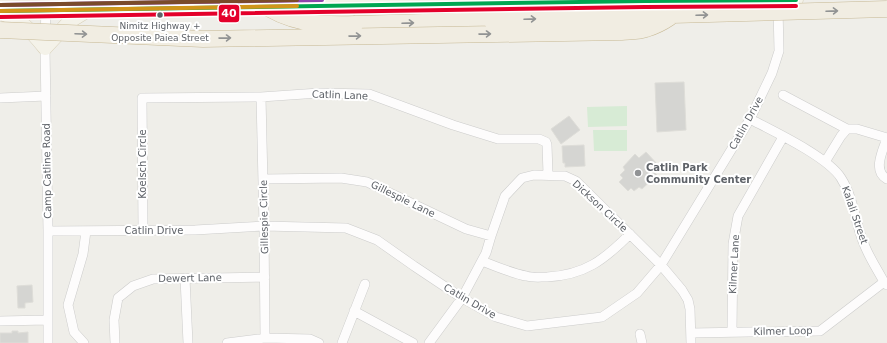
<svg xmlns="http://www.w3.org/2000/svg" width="887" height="343" viewBox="0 0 887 343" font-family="'DejaVu Sans',sans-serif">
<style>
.green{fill:#d7ebd5}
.building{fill:#d5d5d2;stroke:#deddd8}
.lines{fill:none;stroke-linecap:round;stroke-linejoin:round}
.minor-casing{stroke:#cccccb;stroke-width:10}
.primary-casing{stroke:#d7cfb7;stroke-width:15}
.motorway-casing{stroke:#c7b995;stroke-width:17}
.minor{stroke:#fdfcfc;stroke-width:9}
.primary{stroke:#f4f2e9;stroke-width:14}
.motorway{stroke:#f1ede2;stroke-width:16}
.motorway-bridge-casing{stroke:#c7b995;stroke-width:17;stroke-linecap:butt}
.motorway-bridge{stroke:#f1ede2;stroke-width:16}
.bus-1-casing{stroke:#fff;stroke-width:7}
.bus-2-casing{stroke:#fff;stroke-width:7}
.bus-3-casing{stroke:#fff;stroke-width:7}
.bus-4-casing{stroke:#fff;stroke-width:7}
.bus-5-casing{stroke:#fff;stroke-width:7}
.bus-1{stroke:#00a651;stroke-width:4}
.bus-2{stroke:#e4002b;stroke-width:4}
.bus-3{stroke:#8e44ad;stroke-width:4}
.bus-4{stroke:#7a4b2a;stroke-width:4}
.bus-5{stroke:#d1951a;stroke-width:4}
.oneway{stroke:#919393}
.bus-dot{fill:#5e6268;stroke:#fff;stroke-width:1.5}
.poi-dot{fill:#919395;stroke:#fff;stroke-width:1.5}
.labels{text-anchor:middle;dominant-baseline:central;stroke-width:4;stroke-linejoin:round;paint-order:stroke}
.bus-label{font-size:9px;fill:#5e6268;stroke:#fff}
.street-label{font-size:10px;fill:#5e6268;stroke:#fff}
.poi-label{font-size:10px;font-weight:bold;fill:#5e6268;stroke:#fff;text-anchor:start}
.line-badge{stroke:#fff;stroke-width:1.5}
.badge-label{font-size:11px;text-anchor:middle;font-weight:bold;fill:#fff}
</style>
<rect width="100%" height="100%" fill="#efeee9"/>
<path class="green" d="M627,106v20l-39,1 -1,-20z
M593,130h34v21h-33z"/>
<path class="building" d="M684,82l2,48 -29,2 -2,-49z
M569,116l11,14 -19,14 -10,-15z
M584,145l1,21 -20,1v-4h-2l-1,-17z
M646,152l12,13 -6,5 5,5 -15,14 -3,-2 -5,4 -3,-3 -3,3 -9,-9 4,-4 -3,-3 5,-5 -2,-3 12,-13 4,4z
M32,285l1,17 -8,1v5h-7l-1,-22z
M12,331h6v2l10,-1v11h-28v-10h12z"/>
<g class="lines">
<defs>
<path id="minor" d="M46,1l-1,47 3,183v112
M783,95l64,34
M261,97l3,129 1,112
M0,98l46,-2
M750,119c23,12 78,38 91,59 13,20 14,45 23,66 5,13 13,25 20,38l3,3
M887,138c-4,12 -15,33 0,41
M825,162l16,-26 6,-7h10l30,9
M263,179l78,-1 26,4 99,47 25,7
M143,230l-1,-132 119,-1 58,-4 50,1 84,31 45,14h41l7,3 1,3 1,29
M48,231l147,-1 69,-4 82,2 31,12 37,26 48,32 34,19 31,9 75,-9 35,-24 24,-28 89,-146 22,-46 7,-22 -1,-44
M482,261c15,6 29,12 44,15 7,2 14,1 21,1 38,-2 57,-17 83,-43
M185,278l3,65
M354,311l59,32
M0,321l48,-1
M732,332l1,-88 5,-28 45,-79
M691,333l129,-2 64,-49
M640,334l2,9
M84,343l-10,-11 -6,-27 15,-51 3,-23
M115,343l-1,-23 4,-22 15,-12 20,-7 112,-2
M227,343l38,-5 45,1 9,4
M342,343l23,-59
M429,343l33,-45 24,-45 5,-17 14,-40 17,-18 12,-3 31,1 11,5 85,84 21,25 6,10 2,9 1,34"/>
<path id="primary" d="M282,7l363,-6 151,-1
M0,12c23,10 29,16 45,36l25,-27 18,-11"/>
<path id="motorway" d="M355,24l136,-4"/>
</defs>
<use href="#minor" class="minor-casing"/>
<use href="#primary" class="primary-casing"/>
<use href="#motorway" class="motorway-casing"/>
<use href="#minor" class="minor"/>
<use href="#primary" class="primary"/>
<use href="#motorway" class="motorway"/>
<defs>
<path id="motorway-bridge" d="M256,0c32,24 60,25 99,24
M0,5l297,-5
M491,20l396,-11
M0,30l203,9 418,-7c8,-1 17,0 25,-3 16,-5 32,-15 41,-29"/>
</defs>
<use href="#motorway-bridge" class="motorway-bridge-casing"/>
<use href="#motorway-bridge" class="motorway-bridge"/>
<defs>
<path id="bus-1" d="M0,11l645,-10 151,-1"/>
<path id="bus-2" d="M0,17l645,-10 151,-1"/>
<path id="bus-3" d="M0,5l322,-5"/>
<path id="bus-4" d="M0,5l297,-5"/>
<path id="bus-5" d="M0,11l297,-5"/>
</defs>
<use href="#bus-1" class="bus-1-casing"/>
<use href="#bus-2" class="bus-2-casing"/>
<use href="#bus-3" class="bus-3-casing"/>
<use href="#bus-4" class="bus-4-casing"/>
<use href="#bus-5" class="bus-5-casing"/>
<use href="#bus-1" class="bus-1"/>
<use href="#bus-2" class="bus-2"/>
<use href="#bus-3" class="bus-3"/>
<use href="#bus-4" class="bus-4"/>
<use href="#bus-5" class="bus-5"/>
</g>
<defs><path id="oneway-shaft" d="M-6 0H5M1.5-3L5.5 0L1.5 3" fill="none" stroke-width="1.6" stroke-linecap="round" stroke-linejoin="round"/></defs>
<g class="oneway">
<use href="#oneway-shaft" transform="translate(832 11) rotate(-2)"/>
<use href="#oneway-shaft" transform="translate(702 15) rotate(-2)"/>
<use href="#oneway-shaft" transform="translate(530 19) rotate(-2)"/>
<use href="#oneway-shaft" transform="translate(408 23) rotate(-2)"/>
<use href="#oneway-shaft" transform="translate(81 34) rotate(2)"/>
<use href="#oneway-shaft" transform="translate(485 34) rotate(-1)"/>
<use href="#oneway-shaft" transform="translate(355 36) rotate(-1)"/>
<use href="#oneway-shaft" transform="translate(225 38) rotate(-1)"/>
</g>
<circle class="bus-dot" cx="160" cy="15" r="3.5"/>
<circle class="poi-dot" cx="638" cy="173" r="4"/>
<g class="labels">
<g class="bus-label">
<text x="160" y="26">Nimitz Highway +<tspan x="160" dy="12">Opposite Paiea Street</tspan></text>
</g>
<g class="street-label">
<text transform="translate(340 95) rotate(2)">Catlin Lane</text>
<text transform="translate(746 123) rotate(-61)">Catlin Drive</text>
<text transform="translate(142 164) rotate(-90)">Koelsch Circle</text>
<text transform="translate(47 171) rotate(-91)">Camp Catline Road</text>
<text transform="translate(403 199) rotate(26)">Gillespie Lane</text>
<text transform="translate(600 206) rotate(43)">Dickson Circle</text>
<text transform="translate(855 215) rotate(71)">Kalali Street</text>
<text transform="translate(264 217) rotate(-91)">Gillespie Circle</text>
<text x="154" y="230">Catlin Drive</text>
<text transform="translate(734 264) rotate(-87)">Kilmer Lane</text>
<text transform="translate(190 278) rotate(-1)">Dewert Lane</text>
<text transform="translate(470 301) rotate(30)">Catlin Drive</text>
<text transform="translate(783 331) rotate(-1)">Kilmer Loop</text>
</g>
<g class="poi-label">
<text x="646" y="167">Catlin Park<tspan x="646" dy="12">Community Center</tspan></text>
</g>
</g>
<rect class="line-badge" x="218" y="4" width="22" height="19" rx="4" fill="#e4002b"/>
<g class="badge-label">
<text x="229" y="17">40</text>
</g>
</svg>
